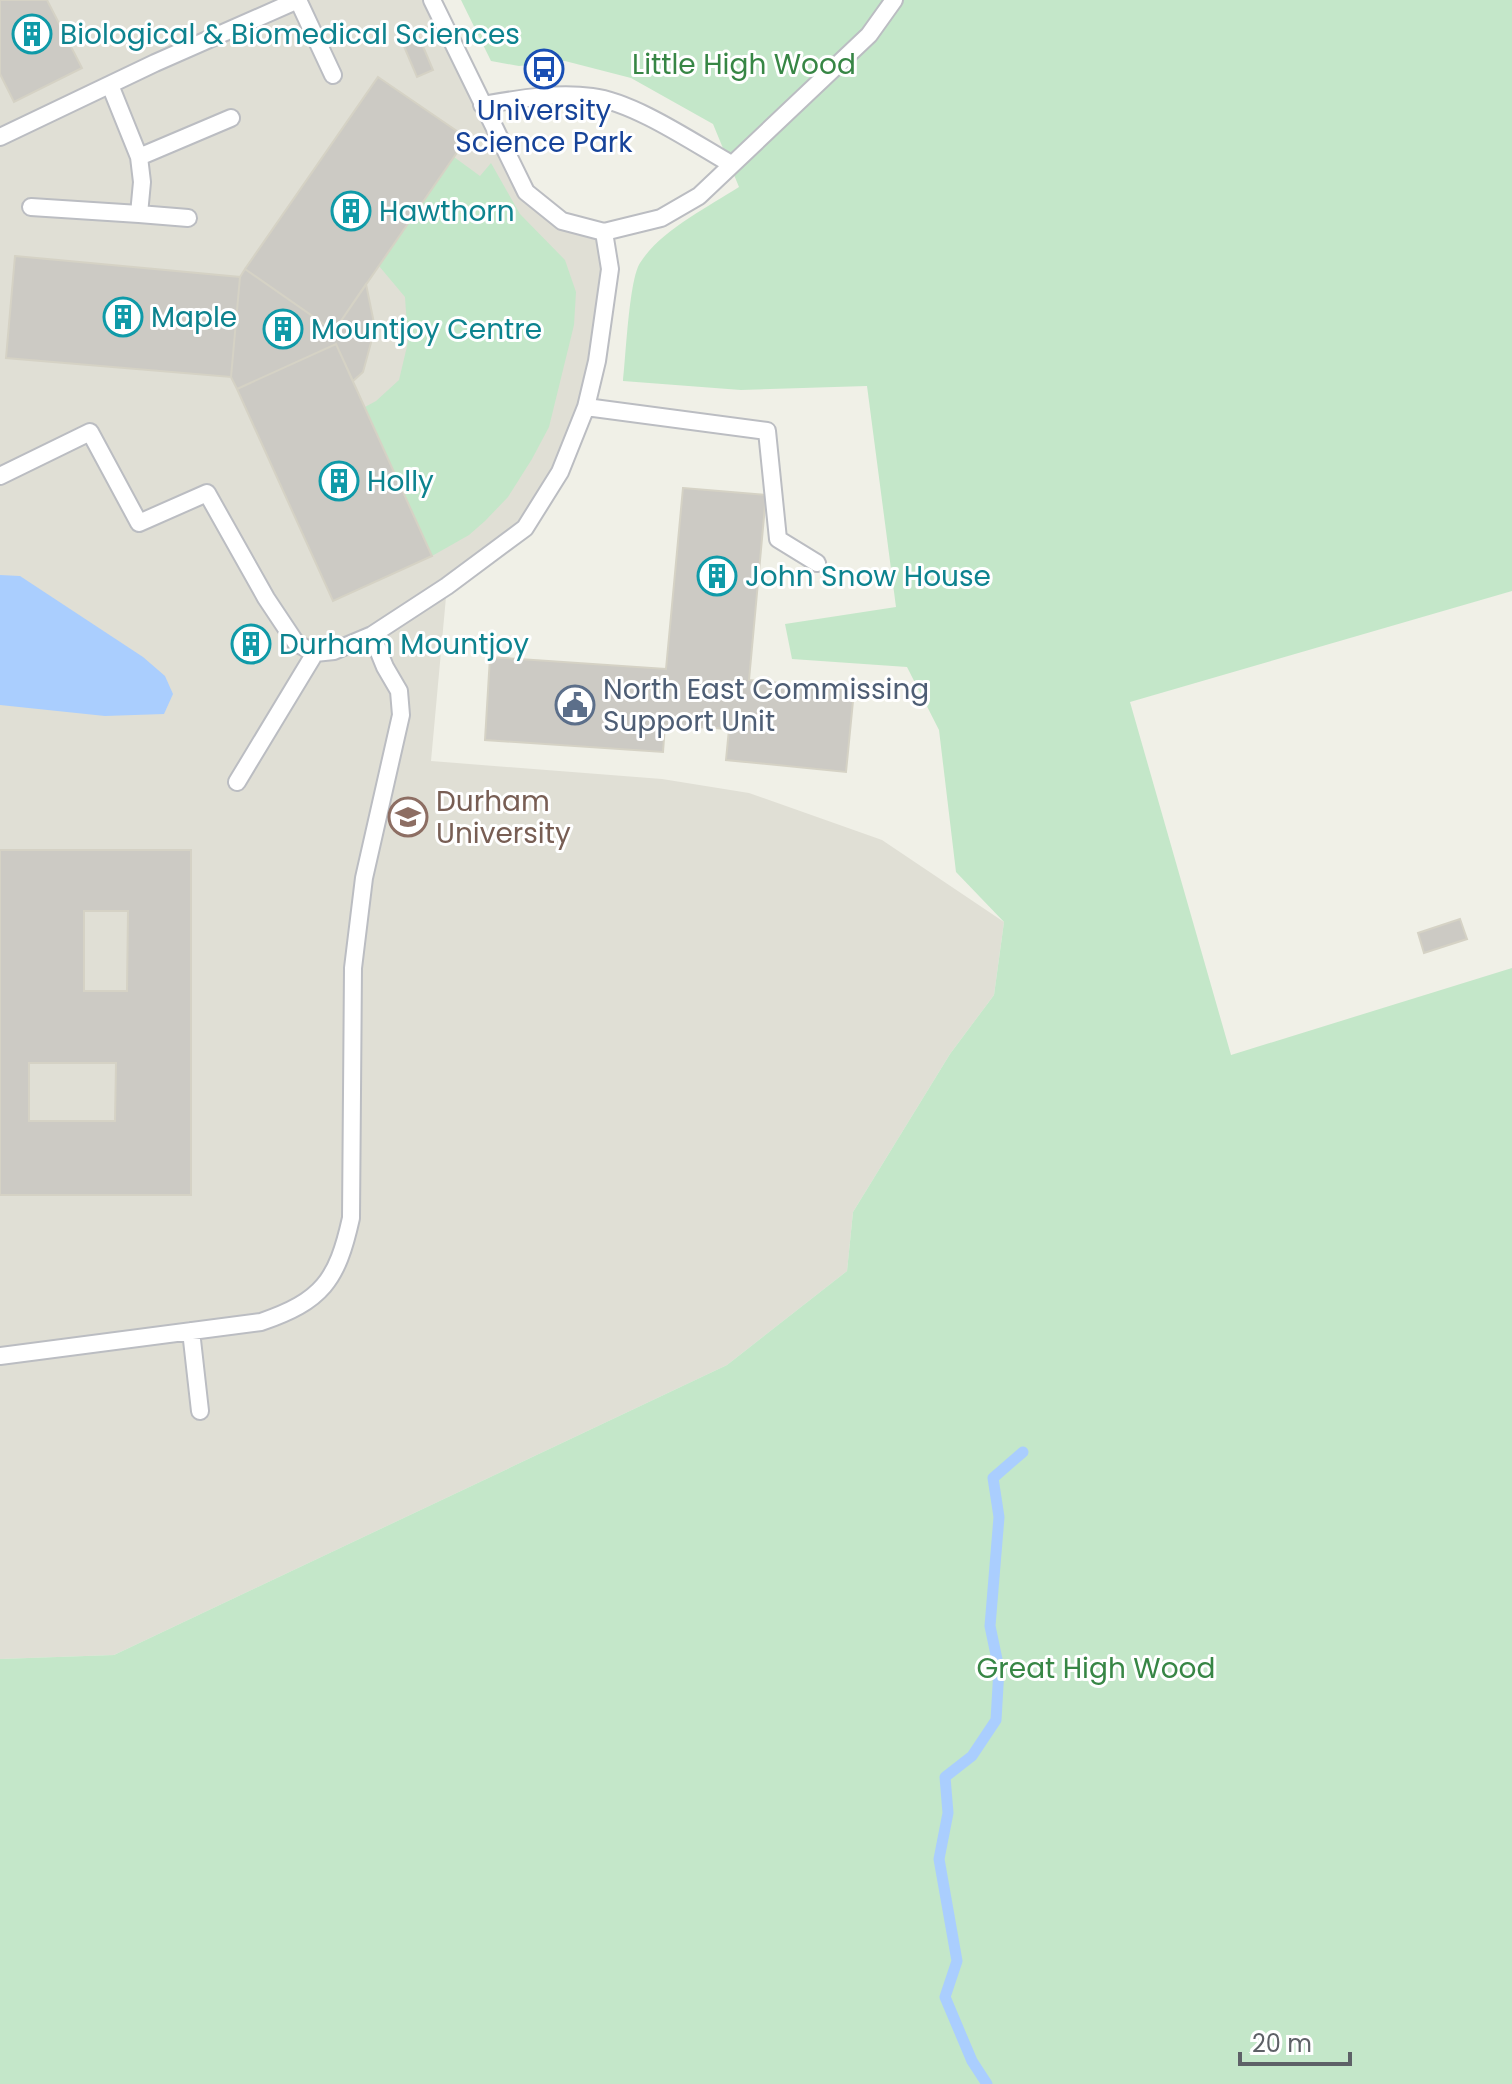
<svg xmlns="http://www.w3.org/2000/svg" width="1512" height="2084" viewBox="0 0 1512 2084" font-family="Poppins,sans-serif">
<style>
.education{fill:#e0dfd5}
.green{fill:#c4e7c9}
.water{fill:#aacefe}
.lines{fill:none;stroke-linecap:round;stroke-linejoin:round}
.stream{stroke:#aacefe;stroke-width:11}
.building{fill:#cccac4;stroke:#d5d2c5;stroke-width:2;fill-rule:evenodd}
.service-casing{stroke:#bbbdc2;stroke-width:20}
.service{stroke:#fff;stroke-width:16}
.labels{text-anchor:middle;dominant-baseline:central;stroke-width:6;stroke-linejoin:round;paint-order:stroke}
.culture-label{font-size:28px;fill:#0d838f;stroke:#fff;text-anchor:start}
.park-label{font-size:28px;fill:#378645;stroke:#fff}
.transit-label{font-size:28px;fill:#164399;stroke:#fff}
.service-label{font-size:28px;fill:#4e5e75;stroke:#fff;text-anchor:start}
.education-label{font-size:28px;fill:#785e54;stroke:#fff;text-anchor:start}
</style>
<rect width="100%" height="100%" fill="#f0f0e7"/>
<path class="education" d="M0,0h432l94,192 36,29 42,11 6,37 -24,138 -61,121 -78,58 -16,175 231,18 87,14 133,47 122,82 -10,73 -44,59 -97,158 -6,59 -120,94 -613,290 -114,4z"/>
<path class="green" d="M461,0h1051v591l-382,111 101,353 281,-87v1116h-1512v-425l114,-4 613,-290 120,-94 6,-59 97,-158 44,-59 10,-73 -48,-50 -17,-142 -32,-63 -115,-8 -7,-35 111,-17 -29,-221 -126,4 -118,-9c3,-25 6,-101 17,-118 20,-32 68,-56 99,-76l-26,-63 -82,-46 -66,-17 -46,5 -28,-5z
M454,157l26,19 11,-13 29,51 45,46 11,32 -2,33 -25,102 -17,32 -24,38 -23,24 -16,14 -37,21 -67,-149 11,-6 23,-21 9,-38 -3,-45 -26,-31z"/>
<path class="water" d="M0,575l20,1 123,81 22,19 8,18 -9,20 -59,2 -105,-11z"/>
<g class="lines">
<path class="stream" d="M987,2084l-15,-23 -27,-64 12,-36 -18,-102 9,-46 -3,-36 27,-21 24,-36 3,-51 -9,-43 9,-109 -6,-39 30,-26"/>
</g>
<path class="building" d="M0,0h47l35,68 -68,34 -14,-28z
M419,37l14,33 -16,7 -14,-33z
M378,77l89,61 -133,193 -89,-62z
M15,256l225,21 -9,100 -225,-19z
M245,269l89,62 32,-47 9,44 -12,44 -10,9 -17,-37 -99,45 -6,-12 9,-100z
M336,344l96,212 -99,45 -96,-212z
M683,488l83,7 -17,185 105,11 -8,81 -120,-12 3,-31 -64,-4 -2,27 -178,-12 5,-83 176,12z
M256,626l13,23 -23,13 -13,-24z
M0,850h191v345h-191zM84,911h44l-1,80h-43zM29,1063h87l-1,58h-86z
M1460,919l7,20 -43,14 -6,-20z"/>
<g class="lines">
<defs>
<path id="service" d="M432,0l94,192 36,29 42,11 57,-14 38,-22 170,-161 25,-35
M110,85l29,72 3,25 -3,32 49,4
M482,105c36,-6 74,-13 110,-8 42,5 102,46 139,67
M0,137l155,-74 143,-63 35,75
M139,157l92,-39
M31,207l108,7
M586,407l181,24 11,108 39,24
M0,476l90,-44 49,91 68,-30 59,105 30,45 19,10 19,-2 38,-16 75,-49 78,-58 35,-56 26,-65 11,-46 13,-92 -6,-37
M237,782l78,-129
M191,1331l9,80
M0,1356l261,-34c61,-21 76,-41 90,-104l2,-250 11,-90 37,-163 -2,-24 -14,-24 -13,-32"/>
</defs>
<use href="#service" class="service-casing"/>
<use href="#service" class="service"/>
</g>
<defs>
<symbol id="building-ring" viewBox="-11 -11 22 22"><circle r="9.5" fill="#fff" stroke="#0f9aa8" stroke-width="1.5"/><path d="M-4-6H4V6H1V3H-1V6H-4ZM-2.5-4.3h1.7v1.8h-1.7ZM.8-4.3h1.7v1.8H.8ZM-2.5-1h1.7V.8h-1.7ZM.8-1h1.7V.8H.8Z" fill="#0f9aa8"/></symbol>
<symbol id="bus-ring" viewBox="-11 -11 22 22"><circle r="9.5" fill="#fff" stroke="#1a4fb4" stroke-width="1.5"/><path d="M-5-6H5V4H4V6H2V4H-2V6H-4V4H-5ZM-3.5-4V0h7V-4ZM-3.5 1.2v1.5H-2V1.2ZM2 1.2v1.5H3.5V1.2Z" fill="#1a4fb4"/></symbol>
<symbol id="civic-ring" viewBox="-11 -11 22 22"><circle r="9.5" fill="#fff" stroke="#5c6f8a" stroke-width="1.5"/><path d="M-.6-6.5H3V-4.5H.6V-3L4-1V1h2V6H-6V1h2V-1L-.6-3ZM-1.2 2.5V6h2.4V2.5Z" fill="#5c6f8a"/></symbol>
<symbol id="university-ring" viewBox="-11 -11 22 22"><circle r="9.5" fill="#fff" stroke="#8d6e63" stroke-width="1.5"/><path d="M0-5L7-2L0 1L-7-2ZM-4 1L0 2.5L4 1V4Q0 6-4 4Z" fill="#8d6e63"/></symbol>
</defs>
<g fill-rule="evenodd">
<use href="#building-ring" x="10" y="12" width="44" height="44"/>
<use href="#bus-ring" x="522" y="47" width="44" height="44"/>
<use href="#building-ring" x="329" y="189" width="44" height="44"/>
<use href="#building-ring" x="101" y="295" width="44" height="44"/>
<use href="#building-ring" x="261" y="307" width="44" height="44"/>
<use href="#building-ring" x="317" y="459" width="44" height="44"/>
<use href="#building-ring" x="695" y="554" width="44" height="44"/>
<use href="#building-ring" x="229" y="622" width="44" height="44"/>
<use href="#civic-ring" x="553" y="683" width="44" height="44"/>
<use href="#university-ring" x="386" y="795" width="44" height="44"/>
</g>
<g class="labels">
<g class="culture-label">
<text x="60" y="34">Biological &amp; Biomedical Sciences</text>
<text x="379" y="211">Hawthorn</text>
<text x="151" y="317">Maple</text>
<text x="311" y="329">Mountjoy Centre</text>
<text x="367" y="481">Holly</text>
<text x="745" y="576">John Snow House</text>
<text x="279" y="644">Durham Mountjoy</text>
</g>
<g class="park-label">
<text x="744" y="64">Little High Wood</text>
<text x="1096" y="1668">Great High Wood</text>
</g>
<g class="transit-label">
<text x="544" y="110">University<tspan x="544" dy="32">Science Park</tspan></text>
</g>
<g class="service-label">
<text x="603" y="689">North East Commissing<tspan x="603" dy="32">Support Unit</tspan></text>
</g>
<g class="education-label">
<text x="436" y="801">Durham<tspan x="436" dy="32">University</tspan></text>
</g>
</g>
<path d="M1240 2052v12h110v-12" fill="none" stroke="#5e6167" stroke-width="4"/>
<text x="1252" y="2052" font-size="24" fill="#5e6167" stroke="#ffffff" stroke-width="6" paint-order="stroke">20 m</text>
</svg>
